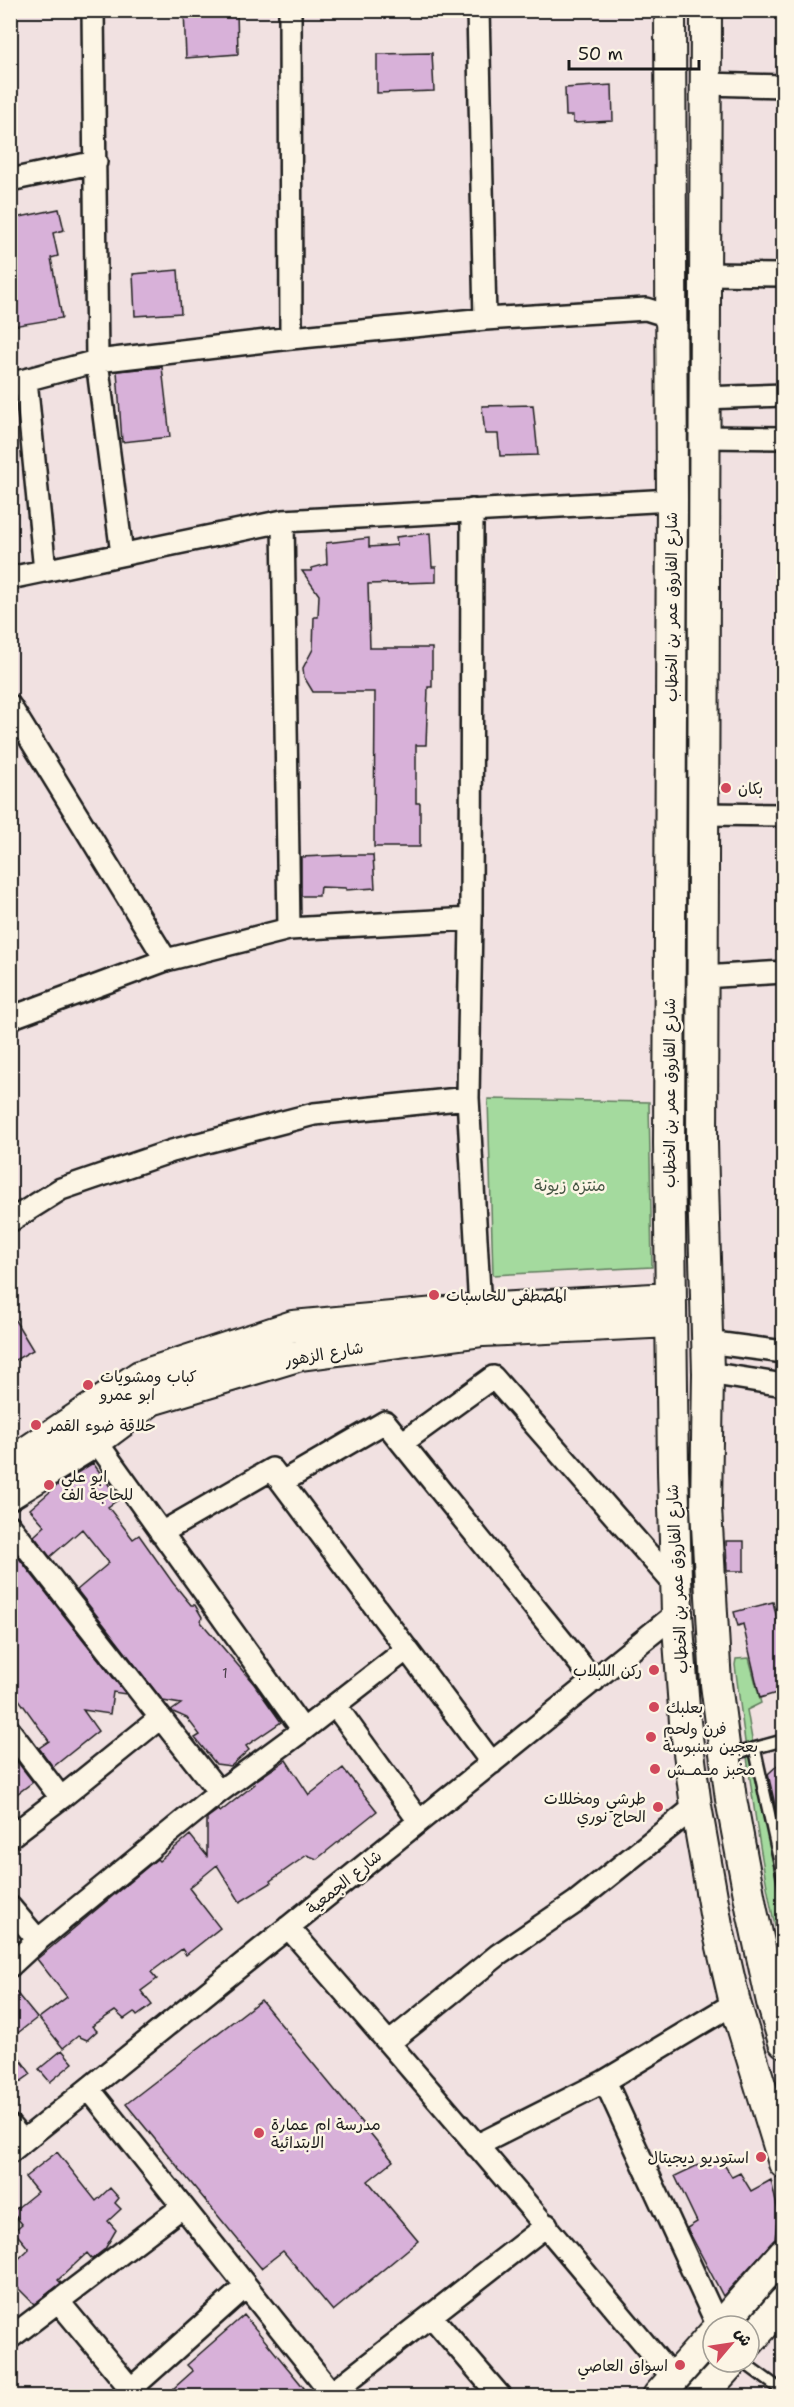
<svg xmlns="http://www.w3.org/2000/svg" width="794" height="2407" viewBox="0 0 794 2407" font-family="'Shantell Sans','Playpen Sans Arabic',sans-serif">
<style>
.green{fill:#a4da9e;stroke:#607b5d;stroke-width:1.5}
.building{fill:#d8b1d9;stroke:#1c1c1c;stroke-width:1.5}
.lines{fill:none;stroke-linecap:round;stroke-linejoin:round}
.service-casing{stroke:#1c1c1c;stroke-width:15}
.minor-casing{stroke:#1c1c1c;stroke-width:26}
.secondary-casing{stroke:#1c1c1c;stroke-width:34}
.service{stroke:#fcf5e5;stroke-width:10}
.minor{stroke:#fcf5e5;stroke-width:21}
.secondary{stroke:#fcf5e5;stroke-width:30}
.poi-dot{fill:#d1495b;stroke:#fcf5e5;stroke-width:2}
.labels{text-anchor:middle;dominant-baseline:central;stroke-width:5;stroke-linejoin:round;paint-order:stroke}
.number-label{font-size:14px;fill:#4b414b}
.street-label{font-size:16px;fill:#1c1c1c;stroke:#fcf5e5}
.poi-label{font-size:16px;fill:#1c1c1c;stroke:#fcf5e5;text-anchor:start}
.park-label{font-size:16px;fill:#455543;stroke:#fcf5e5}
</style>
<rect width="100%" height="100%" fill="#f1e1e1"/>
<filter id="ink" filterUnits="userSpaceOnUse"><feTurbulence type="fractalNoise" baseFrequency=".0167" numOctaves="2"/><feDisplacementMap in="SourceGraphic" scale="12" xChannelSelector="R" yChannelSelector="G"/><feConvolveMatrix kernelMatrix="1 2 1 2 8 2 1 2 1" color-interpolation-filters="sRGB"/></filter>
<g filter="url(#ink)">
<path class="green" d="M488,1099l161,3 3,165 -159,8z
M749,1658l12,45 -14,7 36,211v40c-24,-97 -35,-198 -48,-296l1,-6z"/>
<path class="building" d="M184,10h53l1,44 -52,4z
M432,53l2,38 -57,2v-39z
M612,85l1,36 -40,2v-7h-7l-1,-28z
M59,209l5,21 -11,3 5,23 -7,2 11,60 -49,8 -3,-16v-91z
M178,270l3,43 -46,3 -2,-42z
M162,367l8,70 -48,5 -5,-71z
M533,405l5,50 -38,1 -2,-22h-13l-3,-28z
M430,533l2,34h4v15l-68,2 2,64h62v39h-4l-2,58h-10v58h4v44h-46l1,-155h-62l-9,-15 -1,-9 10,-19 1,-32h4l1,-22 -17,-24h9l1,-3 15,-4 -1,-21 43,-5v9l28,-2 -1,-8z
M347,855h26l2,33 -29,2v-2l-26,-1 -1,9h-18v-39z
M10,1312l23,38 -23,13z
M93,1463l26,36 -11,8 25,32 6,-4 34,48 18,22h4l7,12 -1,5 53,62 27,38 -35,24 3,4 -18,16 -15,-2 -21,-26 5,-3 -13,-17 -16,-7 10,-7 -18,-3 -86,-111 32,-27 -27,-34 -32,28 -16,-21 11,-10 -15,-17 29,-25z
M726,1541h18v30h-17z
M10,1547l116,147 -13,-2 -3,22 -27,-4 15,21 -45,36 -14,-19 10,-7 -39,-54z
M773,1602l10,41v36l-3,1 3,11 -23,7 -17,-74 -5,2 -4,-14z
M12,1755l21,27 -23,17v-43z
M286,1760l23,35 34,-27 34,43 -60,48 -10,-4 -37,26 1,2 -31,19 -23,-37 -28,23 31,40 -34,27 -4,-6 -31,23 6,7 -16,12 11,14 -15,11 -3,-4 -10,7 -9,-8 -23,15 5,5 -10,9 -9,-4 -15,12 -24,-30 28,-21 -30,-38 120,-100 2,2 31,-26 17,21v-38l11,-8 2,2 35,-28 -1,-2z
M783,1760v62h-4l-11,-48z
M10,1985l27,33 -27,21z
M261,2000l132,161 -25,20 50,60 -85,70 -50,-60 -22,17 -135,-164z
M10,2045l21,29 -21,15z
M62,2050l11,13 -23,19 -11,-13z
M57,2152l39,49 14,-13 9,10 -4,5 6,6 -13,12 8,9 -11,19 -13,10 -5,-6 -29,27 3,3 -27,21 -24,-24v-13l19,-18 -15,-18 8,-7 -10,-12 25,-20 -12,-15z
M713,2158l6,8h6l7,11 8,-4 11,18 20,-11 7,31 -3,28 -52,57 -36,-68 10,-6 -22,-46z
M244,2315l60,73 -11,9h-129l29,-26 -6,-6z"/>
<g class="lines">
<defs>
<path id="service" d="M755,1750l29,132
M726,1756l58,-16
M743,2362l41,30"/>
<path id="minor" d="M93,10l4,351 25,193
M290,10l1,328
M478,10l7,309
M706,84l78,2
M10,180l86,-18
M704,274l80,1
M26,380l19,191
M10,384l87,-23 194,-23 194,-19 161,-10 16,5 9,16
M704,398l80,-3
M703,437l81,1
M472,510l-1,409 -3,179 12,211
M283,521l6,408
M10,578l273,-57 389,-21
M10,706l156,254
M703,814l81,1
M703,977l81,-5
M10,1018l156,-58 123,-31 182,-10
M10,1221l51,-32 111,-38 142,-37 154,-16
M707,1342l77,10
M708,1373l76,12
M96,1441l207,289 32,-25 84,116
M402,1443l91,-66 183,209
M282,1482l103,-60 209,259
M10,1526l209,266
M161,1533l111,-64 220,294
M335,1705l72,-56
M10,1731l51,67 99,-80
M10,1837l51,-39
M10,1907l28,33 -28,26
M288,1927c130,149 259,299 386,452
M38,1940l181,-148 84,-62
M389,2043l109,-88 78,-53 120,-96
M605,2081l113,245
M89,2089l245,307
M10,2126l13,15
M476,2146l129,-65 130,-78
M10,2152l667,-539
M58,2301l73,88
M432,2317l68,79
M10,2338l172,-131
M123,2396l122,-109
M328,2396l219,-171"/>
<path id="secondary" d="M670,10l2,490 -3,643 4,327 4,143 8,109 11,84 21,119 18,78 49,160
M706,10l-4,1133 6,230 -2,135 10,176 15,115 21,112 20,91 12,40
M10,1463l130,-87 153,-50 187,-17 190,-11
M10,1494l86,-53 55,-41 150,-45 182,-24 188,-9
M720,2326l64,-73
M749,2342l35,-40
M658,2396l55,-62
M701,2396l31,-34"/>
</defs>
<use href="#service" class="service-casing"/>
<use href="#minor" class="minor-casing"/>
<use href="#secondary" class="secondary-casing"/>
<use href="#service" class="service"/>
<use href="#minor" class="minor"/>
<use href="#secondary" class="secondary"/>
</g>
</g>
<g class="poi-dot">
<circle cx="726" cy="788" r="6"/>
<circle cx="434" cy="1295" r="6"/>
<circle cx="88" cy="1385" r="6"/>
<circle cx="36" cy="1425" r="6"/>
<circle cx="49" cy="1485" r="6"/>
<circle cx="654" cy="1670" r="6"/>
<circle cx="654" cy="1707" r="6"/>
<circle cx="651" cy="1737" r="6"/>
<circle cx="655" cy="1769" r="6"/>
<circle cx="658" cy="1807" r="6"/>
<circle cx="259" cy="2133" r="6"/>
<circle cx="761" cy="2157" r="6"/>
<circle cx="680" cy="2365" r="6"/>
</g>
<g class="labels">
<g class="number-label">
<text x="225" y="1673">1</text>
</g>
<g class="street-label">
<text transform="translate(671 607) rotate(-90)">شارع الفاروق عمر بن الخطاب</text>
<text transform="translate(669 1093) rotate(-90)">شارع الفاروق عمر بن الخطاب</text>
<text transform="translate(324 1354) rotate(-10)">شارع الزهور</text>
<text transform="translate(677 1579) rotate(-93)">شارع الفاروق عمر بن الخطاب</text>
<text transform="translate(344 1882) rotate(-39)">شارع الجمعية</text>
</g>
<g class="poi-label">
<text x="738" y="788">بكان</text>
<text x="446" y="1295">المصطفى للحاسبات</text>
<text x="100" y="1376">كباب ومشويات<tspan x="100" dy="18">ابو عمرو</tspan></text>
<text x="48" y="1425">حلاقة ضوء القمر</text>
<text x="61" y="1476">ابو علي<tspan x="61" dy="18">للحاجة الف</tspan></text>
<text x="642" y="1670" text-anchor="end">ركن اللبلاب</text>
<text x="666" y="1707">بعلبك</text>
<text x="663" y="1728">فرن ولحم<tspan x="663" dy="18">بعجين سنبوسة</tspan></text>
<text x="667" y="1769">مخبز مــمــش</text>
<text x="646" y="1798" text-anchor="end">طرشي ومخللات<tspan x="646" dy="18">الحاج نوري</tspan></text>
<text x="271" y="2124">مدرسة ام عمارة<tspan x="271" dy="18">الابتدائية</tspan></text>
<text x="749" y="2157" text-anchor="end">استوديو ديجيتال</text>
<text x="668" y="2365" text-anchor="end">اسواق العاصي</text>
</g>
<g class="park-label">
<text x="570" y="1185">منتزه زيونة</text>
</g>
</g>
<rect width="794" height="2407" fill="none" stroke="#fcf5e5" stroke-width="36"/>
<rect x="18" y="18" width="758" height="2371" fill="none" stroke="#1c1c1c" stroke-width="2" filter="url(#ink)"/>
<g transform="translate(731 2344) rotate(61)"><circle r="28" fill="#fcf5e5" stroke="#a29e95" stroke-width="1.5"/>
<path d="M0-4.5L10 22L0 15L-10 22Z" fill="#d1495b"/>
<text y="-9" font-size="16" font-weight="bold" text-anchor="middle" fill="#1c1c1c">ش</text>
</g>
<path d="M569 60v9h130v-9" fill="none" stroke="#1c1c1c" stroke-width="3"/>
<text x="578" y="60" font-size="18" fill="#1c1c1c" stroke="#fcf5e5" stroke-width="4.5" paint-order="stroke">50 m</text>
</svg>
